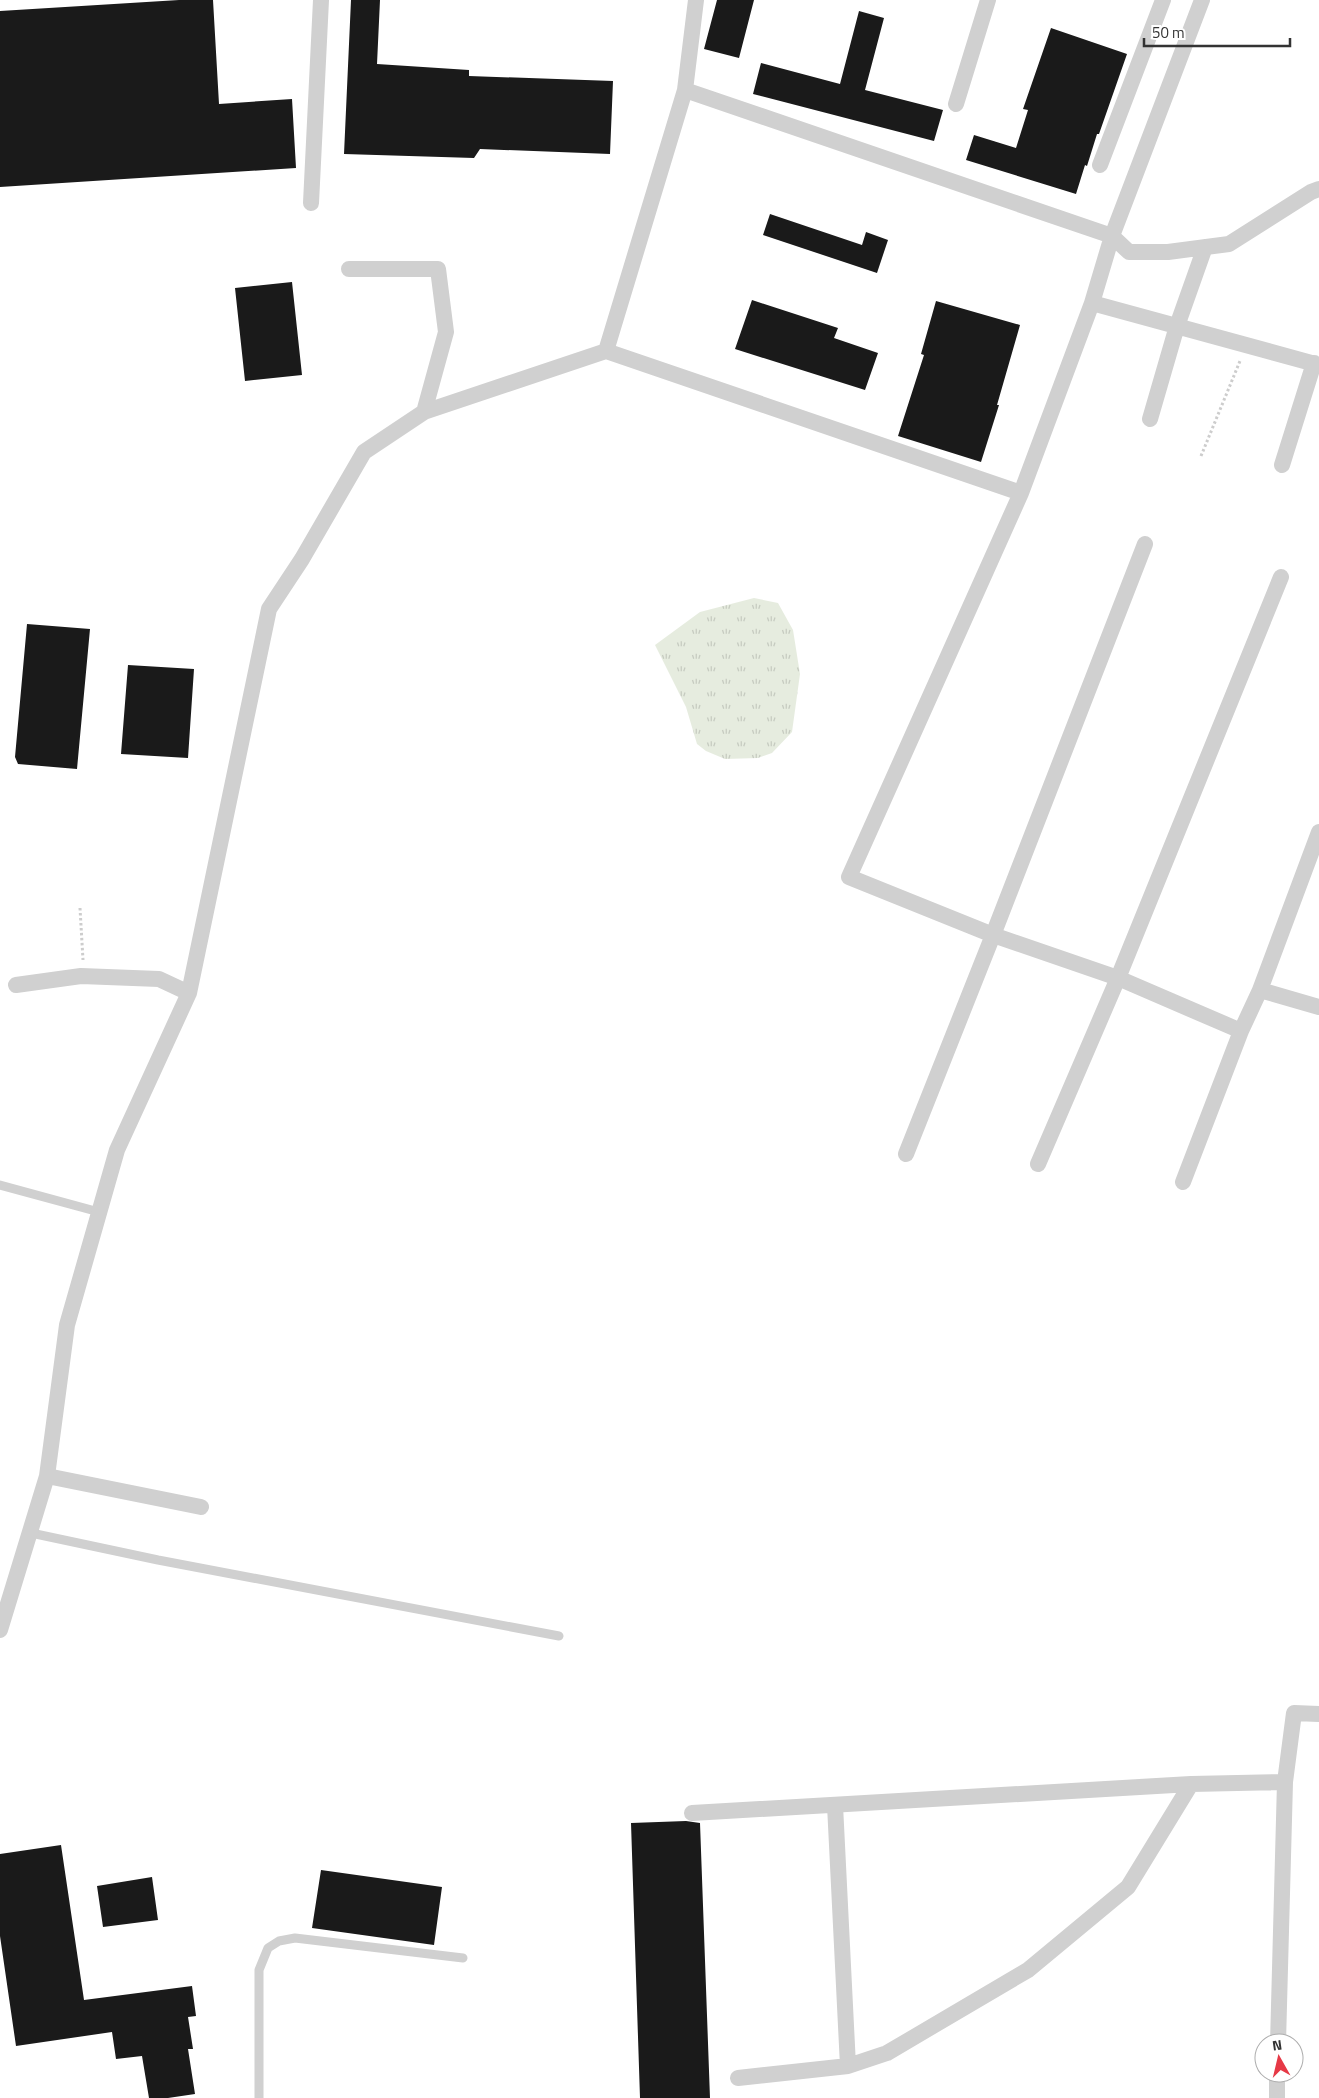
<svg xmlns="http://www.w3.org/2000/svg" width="1319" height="2098" viewBox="0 0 1319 2098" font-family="'Titillium Web',sans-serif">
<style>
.grass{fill:url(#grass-tufts)}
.building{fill:#1a1a1a}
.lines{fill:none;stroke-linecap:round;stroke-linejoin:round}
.path{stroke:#cdcdcd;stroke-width:3;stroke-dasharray:2.5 2.5;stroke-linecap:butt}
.service{stroke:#d0d0d0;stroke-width:9}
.minor{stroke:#d0d0d0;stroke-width:16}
</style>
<defs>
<pattern id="grass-tufts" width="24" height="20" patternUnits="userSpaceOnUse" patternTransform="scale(1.25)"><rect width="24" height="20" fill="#e6ecdf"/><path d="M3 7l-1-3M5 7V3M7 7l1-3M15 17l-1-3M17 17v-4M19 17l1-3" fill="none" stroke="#c6cbc0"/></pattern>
</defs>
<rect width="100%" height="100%" fill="#fff"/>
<path class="grass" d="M754,598l24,5 15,27 7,44 -8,58 -20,21 -14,5 -33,1 -19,-8 -9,-7 -11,-37 -31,-62 45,-33z"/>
<path class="building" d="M179,0h34l6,104 73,-5 4,69 -296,19v-176z
M351,0h29l-3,64 92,6v6l144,5 -3,73 -130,-5 -6,9 -130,-4z
M717,0h37l-15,58 -35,-9z
M859,11l25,7 -19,72 78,20 -9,31 -181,-47 8,-31 79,21z
M1051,28l76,26 -28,80h-2l-10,32 -2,-1 -9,29 -110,-34 8,-25 42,13 12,-38 -5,-1z
M770,214l92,31 4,-13 22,8 -11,33 -114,-38z
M292,282l10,93 -57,6 -10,-93z
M752,300l86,28 -4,10 44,15 -13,37 -130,-41z
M936,301l84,24 -23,80h2l-18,57 -83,-26 26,-81 -3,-1z
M27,624l63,5 -13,140 -59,-5 -3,-7z
M128,665l66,4 -6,89 -67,-4z
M686,1821l14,2 10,275h-70l-9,-275z
M61,1845l23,155 108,-14 4,30 -8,1 5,32h-5l7,45 -27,4h-19l-7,-42 -26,3 -4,-27 -96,14 -16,-110v-82z
M321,1870l121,17 -8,58 -122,-17z
M152,1877l6,43 -55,7 -6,-41z"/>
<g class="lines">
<path class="path" d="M1201,456l39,-95
M80,908l3,52"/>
<path class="service" d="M0,1185l99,27
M31,1533l127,27 401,76
M259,2098v-128l9,-22 11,-7 16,-3 168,20"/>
<path class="minor" d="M685,90l427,146 17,16h39l61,-8 82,-52 8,-3
M956,104l32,-104
M1100,165l63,-165
M311,203l10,-203
M349,269h89l8,63 -22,80
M1092,303l227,62
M606,351l79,-261 11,-90
M1150,419l27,-93 28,-79
M1282,465l32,-102
M1145,544l-152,391 125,43 123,53
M16,985l65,-9 78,3 30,14
M1260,990l59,-158
M906,1154l87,-219 -144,-58 172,-384
M1038,1164l80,-186 163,-401
M1183,1182l58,-151 19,-41 59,17
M47,1476l154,31
M0,1630l47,-154 20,-151 50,-175 72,-157 80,-384 33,-50 62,-107 60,-40 182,-61 415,142 71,-190 20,-67 90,-236
M835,1805l13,261
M692,1813l499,-29 94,-2
M1278,2043l7,-261 9,-69 25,1
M738,2078l110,-12 39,-13 141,-83 100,-83 63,-103
M1277,2098v-25"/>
</g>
<g transform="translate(1279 2058) rotate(352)"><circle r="24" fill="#ffffff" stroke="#adadad"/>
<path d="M0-4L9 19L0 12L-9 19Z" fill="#e63946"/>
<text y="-8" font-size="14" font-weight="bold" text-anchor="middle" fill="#333333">N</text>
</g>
<path d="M1144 38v8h146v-8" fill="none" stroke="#333333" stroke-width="2.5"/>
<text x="1152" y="38" font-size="15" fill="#333333" stroke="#ffffff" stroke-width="4" paint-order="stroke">50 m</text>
</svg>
